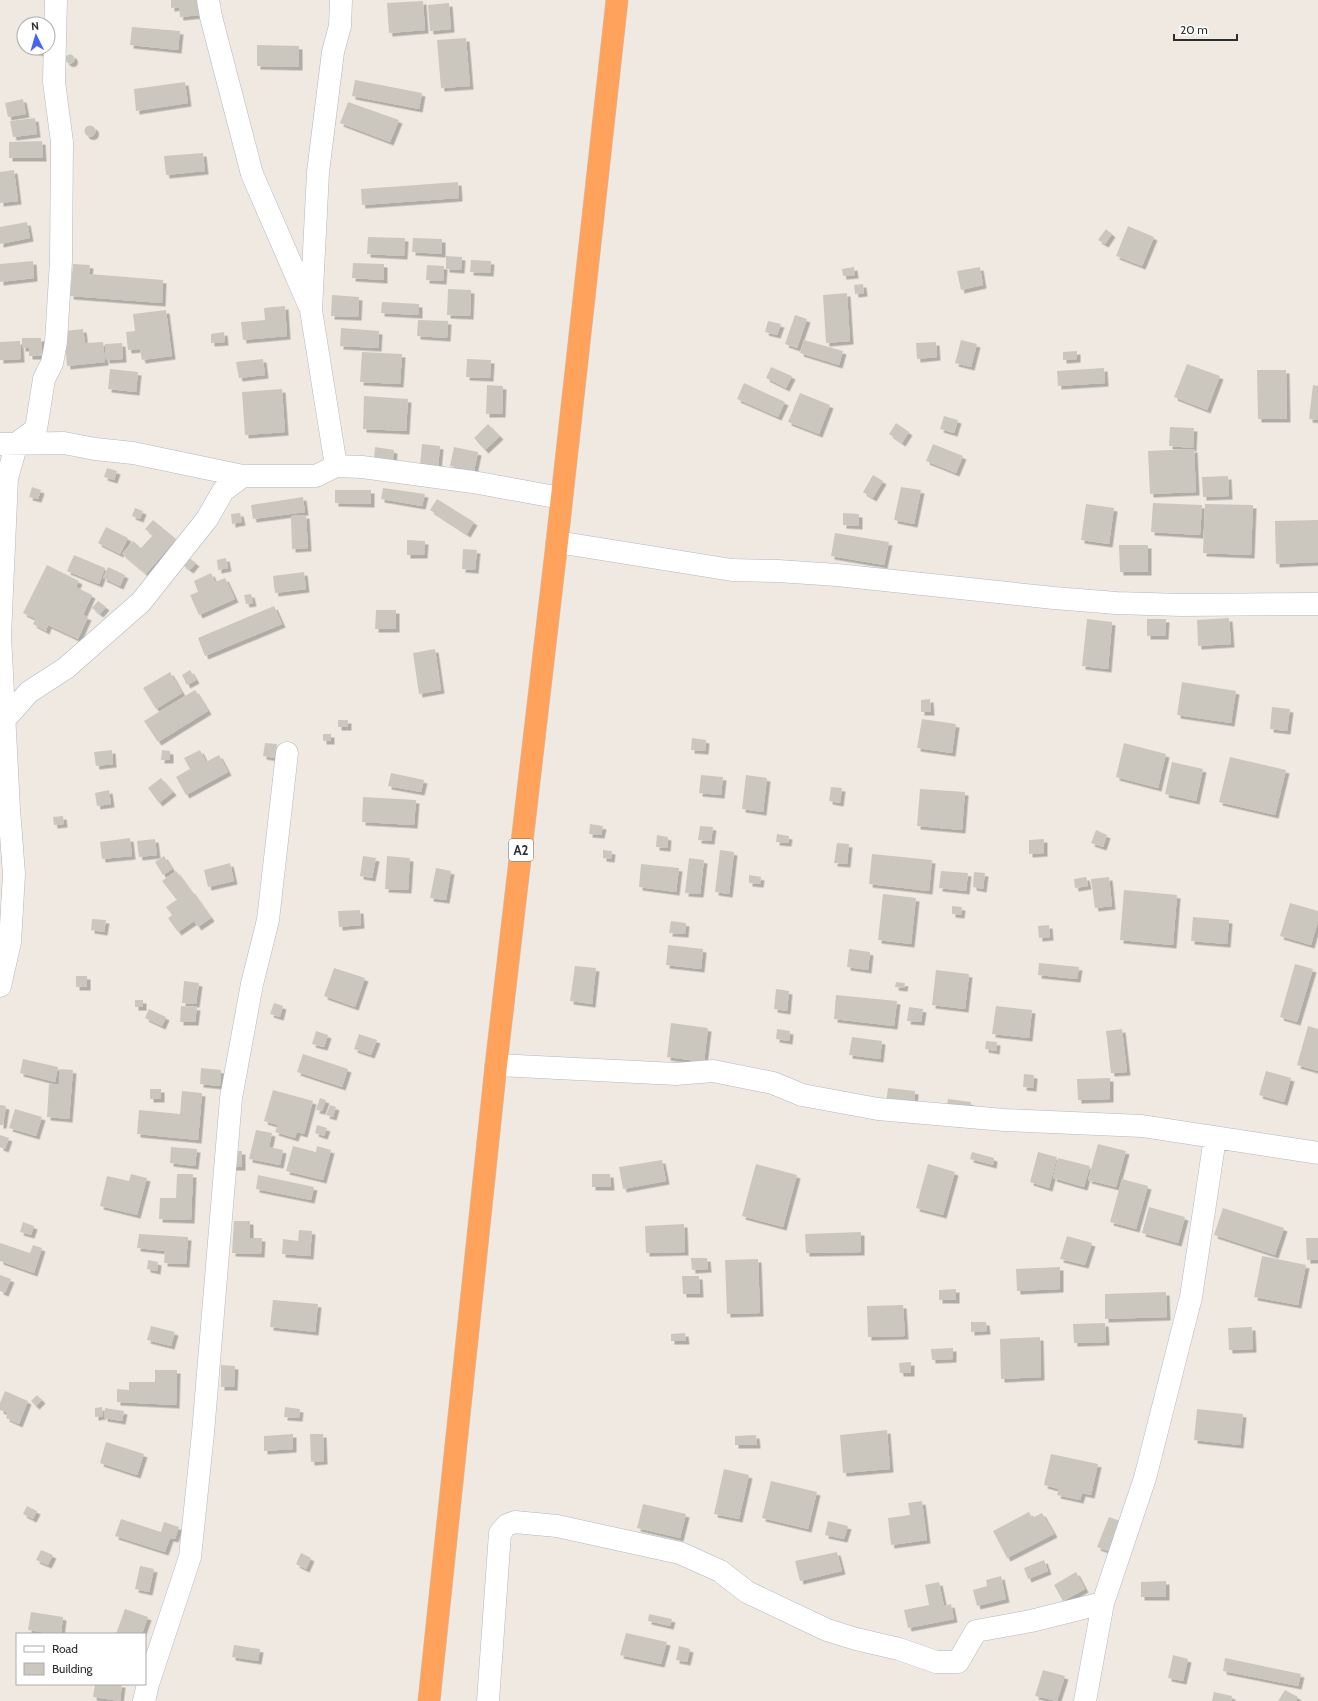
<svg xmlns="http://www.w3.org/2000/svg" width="1318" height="1701" viewBox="0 0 1318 1701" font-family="Cabin,sans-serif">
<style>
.building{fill:#cbc7bf;filter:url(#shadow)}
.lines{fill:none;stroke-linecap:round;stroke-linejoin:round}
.street-casing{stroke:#b4b7c1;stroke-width:23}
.highway-casing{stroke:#c9c9c9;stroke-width:23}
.street{stroke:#fff;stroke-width:22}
.highway{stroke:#ffa35c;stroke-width:22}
.labels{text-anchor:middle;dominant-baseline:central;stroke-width:3;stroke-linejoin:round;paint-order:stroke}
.shield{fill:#fff;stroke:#6d6d6d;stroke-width:1}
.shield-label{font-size:13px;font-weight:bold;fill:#2e2e2e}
</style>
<defs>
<filter id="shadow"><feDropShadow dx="3.5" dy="3.5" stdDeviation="0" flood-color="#0004"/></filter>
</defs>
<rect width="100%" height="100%" fill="#efe9e1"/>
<path class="building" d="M171,0h27l2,15 -20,2 -1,-10 -8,1z
M423,1l2,29 -36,3 -2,-30z
M449,3l2,26 -21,2 -2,-26z
M132,27l48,4 -2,19 -48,-5z
M466,38l4,48 -29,2 -4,-48z
M257,45l42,1v21l-42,-1z
M28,48h14l-1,5 -13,-3z
M65.5 59a4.5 4.5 0 1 1 9 0a4.5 4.5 0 1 1-9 0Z
M355,80l67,13 -3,16 -67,-13z
M185,82l3,21 -52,8 -2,-22z
M23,99l3,15 -18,3 -3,-14z
M348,102l51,18 -9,22 -50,-19z
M35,118l2,16 -24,3 -3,-16z
M84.5 131a5.5 5.5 0 1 1 11 0a5.5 5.5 0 1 1-11 0Z
M42,141l1,17h-34v-16z
M203,153l2,18 -39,4 -2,-19z
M14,170l4,31 -18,2v-31z
M458,182l1,16 -97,7 -1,-16z
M27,222l3,16 -30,6v-17z
M1128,226l26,11 -12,29 -26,-10z
M1106,229l6,5 -7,10 -7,-4z
M368,237l37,1 -1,18 -37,-2z
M413,238l29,1v15l-30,-2z
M446,256l16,1 -1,13 -15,-1z
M471,260l20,1 -1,12 -20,-1z
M33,261l1,17 -34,4v-18z
M353,263l31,1v16l-32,-2z
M73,264l17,1 -1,9 74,6 -1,23 -92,-7z
M427,265l17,1 -1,15 -17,-1z
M854,267l1,8 -12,1 -1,-7z
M980,267l3,18 -22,5 -4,-19z
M863,284l1,9 -9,1 -1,-9z
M448,289l23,1 -1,26 -23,-1z
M847,293l3,48 -24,2 -3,-48z
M332,295l27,2 -1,20 -27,-1z
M382,302l37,2v11l-38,-2z
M285,306l2,30 -44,4 -2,-18 24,-2 -1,-12z
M166,310l6,46 -30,4 -2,-11 -12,1 -2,-18 9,-1 -2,-17z
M795,315l12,4 -10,29 -12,-4z
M418,320l30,1 -1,17 -30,-2z
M768,321l13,3 -4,11 -12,-3z
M341,328l38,3 -1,17 -38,-2z
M83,329l2,14 18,-1 2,20 -38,4 -3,-35z
M224,332l1,10 -14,1v-9z
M22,338h19l1,18h-13v-8h-7z
M804,340l39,11 -4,14 -39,-12z
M961,340l16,4 -6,23 -16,-4z
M20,341l1,18 -21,1v-18z
M936,342l1,15 -20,2 -1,-16z
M122,343l1,16 -17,1 -1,-16z
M1077,351v8l-14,1v-8z
M362,352l40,2 -2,30 -40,-2z
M263,359l2,16 -26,3 -3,-16z
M467,359l24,1 -1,18 -24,-1z
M1187,364l33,12 -13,34 -33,-13z
M771,367l21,9 -6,12 -20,-10z
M1104,368l1,15 -47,3 -1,-15z
M110,369l28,3 -2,20 -28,-3z
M1257,370h29l1,49h-29z
M744,383l41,19 -7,15 -41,-18z
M487,385l16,1 -1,28h-16z
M1313,385l5,1v34l-9,-1z
M282,389l3,43 -40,3 -3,-43z
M800,393l30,12 -11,29 -31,-12z
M364,396l44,3 -2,32 -43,-2z
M944,416l14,4 -4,13 -14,-4z
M896,423l13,9 -7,11 -13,-9z
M488,424l12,12 -15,14 -11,-12z
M1170,427l24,1 -1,20 -24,-2z
M422,444l18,2 -2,22 -18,-2z
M933,444l30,12 -7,17 -30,-12z
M375,447l19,3 -1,11 -19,-2z
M454,447l24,5 -4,19 -24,-5z
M1194,449l2,43 -46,2 -2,-43z
M107,468l10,3 -3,9 -10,-3z
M873,475l10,6 -10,17 -10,-6z
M1228,476l1,20 -26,1 -1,-20z
M32,487l9,3 -3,9 -9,-2z
M901,487l20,3 -7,34 -20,-4z
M383,488l42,6 -3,12 -41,-7z
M335,490h36v14l-36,-1z
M303,497l2,15 -52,7 -2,-14z
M437,499l37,23 -7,12 -37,-24z
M1153,503l49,2 -2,30 -49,-3z
M1086,504l28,4 -5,36 -28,-4z
M1205,504l48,1 -2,50 -48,-2z
M135,508l8,3 -3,8 -8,-3z
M240,513l2,9 -10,2 -1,-10z
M843,513l16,1v12l-16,-1z
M306,515l2,33 -16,1 -1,-33z
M153,520l23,19 -30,35 -24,-20 11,-13 8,7 12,-13 -8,-6z
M1318,520v42l-42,2 -1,-43z
M106,527l22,11 -8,16 -22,-11z
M835,533l54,9 -5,23 -53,-9z
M407,540l18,1 -1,14h-17z
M1119,545h29v27h-28z
M463,549l14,1 -2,20 -13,-1z
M74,555l31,13 -6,16 -32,-13z
M188,557l8,6 -6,7 -8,-6z
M226,558l2,10 -10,2 -1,-10z
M47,565l32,16 -3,6 16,8 -9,20 5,2 -10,22 -30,-14 -2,6 -13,-7 3,-5 -13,-6z
M108,567l17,8 -5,11 -17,-8z
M304,572l2,17 -31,4 -2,-17z
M211,573l4,9 10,-4 10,21 -36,16 -9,-20 8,-3 -4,-11z
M251,594l2,9 -7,1 -2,-9z
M98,601l8,6 -6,7 -8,-6z
M274,606l8,18 -77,32 -7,-18z
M376,610h20v19h-21z
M1229,618l2,26 -33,2 -1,-26z
M1087,619l25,3 -4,47 -26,-3z
M1147,619h19l-1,17h-18z
M435,649l6,41 -22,4 -6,-41z
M190,670l6,10 -9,5 -5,-10z
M170,672l12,21 -26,16 -13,-21z
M1182,682l54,9 -5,32 -54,-8z
M195,690l13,21 -50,31 -14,-21z
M930,699l1,13h-10v-12z
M1272,707l18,2 -3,22 -17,-2z
M922,719l34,5 -4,29 -35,-5z
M338,720h10v7h-10z
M323,734h8v7h-8z
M692,738l14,2 -1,11 -14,-1z
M265,743l12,1 -2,14 -12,-2z
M1124,743l42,11 -8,34 -42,-11z
M112,750l1,14 -17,2 -2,-14z
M162,750l8,1v9h-9z
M200,750l6,12 13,-7 9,17 -42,23 -10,-18 14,-8 -6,-11z
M1230,757l56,13 -11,45 -56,-13z
M1172,762l31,7 -7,32 -31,-7z
M391,773l33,7 -3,12 -33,-6z
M701,775l22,2 -2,18 -22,-2z
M746,775l21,3 -4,34 -21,-3z
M161,778l12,14 -14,11 -11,-15z
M831,787l11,1 -2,15 -11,-2z
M920,789l45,3 -3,38 -45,-4z
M109,790l2,14 -14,2 -2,-13z
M363,797l53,3 -2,25 -52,-3z
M63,816l1,8 -10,1 -1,-8z
M590,824l13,2 -2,9 -12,-1z
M700,826l13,1 -2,14 -13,-1z
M1096,830l11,5 -4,12 -12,-4z
M777,834l12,2 -1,7 -12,-1z
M657,835l11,2 -1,11 -11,-1z
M130,838l2,18 -30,3 -2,-17z
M155,839l2,16 -18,2 -2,-16z
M1044,839v14l-15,1v-14z
M837,843l12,1 -2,20 -13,-1z
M603,850l9,1 -1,8 -8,-1z
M720,850l14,2 -5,42 -14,-2z
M872,854l60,6 -3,31 -60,-7z
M164,856l8,13 -9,6 -8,-13z
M363,856l13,2 -4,20 -12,-2z
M387,856l23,2 -2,32 -23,-1z
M689,858l15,2 -4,34 -15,-1z
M230,863l4,18 -26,6 -4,-17z
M641,864l38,4 -3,24 -37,-5z
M436,868l15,3 -5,29 -16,-2z
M176,871l14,19 -14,9 -14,-18z
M941,871l27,2 -2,18 -27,-3z
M974,872l11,1 -2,16 -10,-2z
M749,875l12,2 -1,7 -11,-1z
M1086,877l2,9 -13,2 -1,-9z
M1109,877l3,29 -17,2 -4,-29z
M191,890l20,28 -13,9 -4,-6 -16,11 -10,-14 4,-3 -6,-8z
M1124,890l53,5 -4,50 -53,-5z
M883,894l33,4 -5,46 -33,-4z
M1290,903l28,8v10l-7,24 -31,-9z
M952,906l10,1 -1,8 -9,-1z
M360,910l1,15 -22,2 -1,-16z
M1193,917l36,3 -2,24 -36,-3z
M92,919l14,1 -2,12 -13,-2z
M671,921l15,2 -1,11 -16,-1z
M1049,925l1,12 -11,1 -1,-12z
M668,945l35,4 -2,20 -35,-4z
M849,949l21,3 -2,18 -21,-3z
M1039,963l40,4 -2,12 -39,-4z
M1295,964l18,5 -16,53 -17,-5z
M575,966l21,2 -4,36 -22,-3z
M334,968l31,10 -10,29 -31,-11z
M936,970l33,4 -4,35 -33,-4z
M76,976h11v11h-11z
M184,981l15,2 -3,21 -14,-1z
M896,982l9,1 -1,5 -9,-1z
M776,989l13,2 -2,20 -13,-2z
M836,995l61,6 -3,25 -60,-7z
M135,1000h8v7h-8z
M274,1003l9,3 -3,11 -10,-3z
M181,1006l16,1 -2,15h-15z
M996,1006l36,4 -3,28 -37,-4z
M909,1007l14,2 -2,13 -14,-1z
M149,1009l17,8 -4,9 -17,-8z
M671,1023l37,5 -4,34 -37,-5z
M1308,1026l10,3v42l-21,-6z
M777,1029l13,2 -1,10 -13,-2z
M1122,1029l5,43 -16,1 -5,-42z
M316,1031l12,4 -4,12 -12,-3z
M359,1034l18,6 -6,15 -17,-6z
M852,1037l30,4 -2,18 -31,-4z
M986,1041l11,1 -1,9 -11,-2z
M303,1054l45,15 -6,18 -45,-15z
M23,1059l35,8 -3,15 -35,-9z
M201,1068l20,2 -1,16 -20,-2z
M60,1069l13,1 -4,49 -22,-2 2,-33h10z
M1266,1071l25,7 -7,24 -25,-7z
M1024,1074l10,1 -1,13 -10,-1z
M1110,1078v21l-32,1 -1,-21z
M888,1088l27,3 -1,14 -28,-2z
M150,1089h11v10h-11z
M273,1090l40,11 -9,33 -7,-2 -2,6 -20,-6 3,-7 -14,-4z
M182,1091l20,2 -4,47 -61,-6 2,-24 41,4z
M320,1098l6,2 -4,11 -6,-1z
M948,1099l23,3 -1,8 -23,-3z
M0,1105l6,1 -3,19h-3z
M330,1105l6,2 -3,10 -7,-2z
M15,1109l27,8 -6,19 -27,-8z
M317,1125l10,3 -3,8 -9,-3z
M256,1130l16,3 -3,14 14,3 -3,15 -31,-6z
M0,1135l9,3 -4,11 -5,-2z
M1098,1144l28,7 -10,36 -28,-7z
M293,1146l23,6 1,-6 14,4 -8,30 -37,-9z
M171,1147l26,2 -2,17 -25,-3z
M232,1151h10v16h-10z
M972,1152l22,6 -1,7 -23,-6z
M1038,1152l19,5 -8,31 -19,-6z
M1058,1158l32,8 -6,21 -31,-9z
M662,1160l4,21 -43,8 -4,-22z
M756,1164l41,11 -14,52 -41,-11z
M928,1164l27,8 -12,43 -27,-7z
M131,1174l16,4 -10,37 -37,-9 7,-30 22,5z
M177,1174h16l-2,46 -32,-1 1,-21h16z
M592,1174h18l1,13h-19z
M258,1175l56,12 -3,13 -55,-11z
M1122,1179l26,7 -12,43 -26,-7z
M1149,1207l36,10 -7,26 -36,-10z
M1223,1208l61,20 -9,27 -61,-20z
M234,1221h16v17h12l-1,16 -29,-1z
M23,1222l11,4 -3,9 -11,-3z
M684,1224l1,28 -39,1 -1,-27z
M299,1230l13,1 -2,25 -28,-2 1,-15 15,2z
M861,1232v20l-55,1 -1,-19z
M139,1234l49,3 -2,27 -22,-1 1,-12 -28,-3z
M1067,1236l25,7 -7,22 -25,-6z
M1306,1238h12v22h-11z
M0,1243l30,10 3,-8 9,3 -8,25 -34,-12z
M1262,1256l44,9 -8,40 -44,-8z
M691,1258h16l1,11 -16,1z
M758,1259l2,54 -33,1 -2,-54z
M148,1260l10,2 -1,9 -10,-2z
M1060,1267v22l-43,2 -1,-22z
M0,1275l11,4 -6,14 -5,-2z
M682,1276h17l1,18h-17z
M956,1289v11h-17v-10z
M1166,1292l1,25 -62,2v-25z
M273,1300l45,4 -3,28 -45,-5z
M903,1305l2,31 -37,1 -1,-31z
M971,1322h15l1,9 -16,1z
M1105,1323l1,19 -32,1 -1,-19z
M151,1326l24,6 -4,14 -24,-6z
M1252,1327l1,22 -24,1 -1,-22z
M685,1333l1,8h-15v-7z
M1040,1337l1,40 -40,2 -1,-40z
M953,1348v11l-21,1 -1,-11z
M911,1362v11h-11l-1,-10z
M221,1365l14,1 -1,21h-13z
M155,1370h22l-1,35 -59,-3v-13l12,1v-8h26z
M5,1391l23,10 -9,23 -13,-6 2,-5 -8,-3v-7z
M37,1395l5,5 -6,6 -5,-5z
M102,1407l1,9 -8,1v-9z
M285,1407l15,2 -1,9 -15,-1z
M105,1408l19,3 -2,10 -18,-3z
M1197,1409l46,5 -3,31 -46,-5z
M887,1430l3,39 -47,4 -3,-38z
M293,1434v15l-29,2v-15z
M310,1434h13l1,27 -13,1z
M756,1435l1,10h-22v-9z
M106,1442l38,12 -7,21 -37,-12z
M1051,1454l47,10 -7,31 -9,-2 -2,7 -23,-5 2,-6 -15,-4z
M724,1469l25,6 -10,44 -25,-5z
M771,1481l46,11 -9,37 -46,-11z
M922,1501l5,39 -36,5 -3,-27 22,-3 -2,-12z
M643,1504l43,10 -6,24 -43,-10z
M27,1506l10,5 -4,8 -10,-5z
M1029,1512l3,6 10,-5 12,21 -47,24 -14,-27z
M1109,1517l14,5 -12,30 -14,-5z
M121,1519l40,13 3,-10 15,5 -4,12 -5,-1 -5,14 -50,-16z
M828,1521l20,5 -4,13 -19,-4z
M41,1550l12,5 -5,10 -12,-5z
M837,1552l5,19 -42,10 -5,-20z
M301,1553l10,5 -5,11 -10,-5z
M1044,1560l4,11 -20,8 -4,-11z
M140,1566l14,3 -5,23 -14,-3z
M1076,1572l9,17 -22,12 -9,-16z
M1001,1576l5,23 -29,7 -4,-16 14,-4 -1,-6z
M1166,1581v16h-25v-15z
M939,1582l5,24 7,-2 3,15 -46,9 -4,-18 25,-5 -4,-20z
M125,1609l23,8 -6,17h-26z
M31,1612l32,5 -2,17h-20v-2l-13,-2z
M649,1614l23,5 -2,7 -22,-5z
M626,1633l41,9 -6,22 -41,-9z
M234,1645l26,4 -2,12 -26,-4z
M679,1646l11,3 -3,13 -11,-2z
M1173,1655l15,4 -5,22 -15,-3z
M1225,1658l76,16 -3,12 -75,-15z
M1043,1670l22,6 -8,25 -22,-5z
M95,1684h27l-2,17 -27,-4z
M1285,1690l13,7 -2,4h-18z
M1214,1692l18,4 -1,5h-19z"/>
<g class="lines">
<defs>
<path id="street" d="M208,0l3,17 41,157 57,131
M0,444l64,-1 31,6 38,4 110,23
M336,466l-25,-156 7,-138 15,-120 7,-26 1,-26
M557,542l175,28 46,1 59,4 217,23 62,5 65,2 137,-1
M5,719l24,-27 37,-24 75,-66 66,-83 16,-28 20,-15h73l20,-10 26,1 111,15 88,16
M0,986l10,-44 4,-68 -5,-65 -9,-173 7,-158 10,-35 19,-14 8,-50 8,-16 4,-21 5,-81 1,-119 -8,-60 2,-82
M496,1065l180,9 37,-3 60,12 29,12 76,14 126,11 138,6 176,27
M1103,1603l42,-125 46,-181 24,-159
M144,1701l4,-17 42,-127 13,-124 28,-335 21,-114 16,-64 19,-167
M488,1701l12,-168 7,-8 8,-3 42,4 123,27 40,18 27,21 80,38 29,9 43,10 37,13h22l18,-31 55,-10 72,-18 -18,98"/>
<path id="highway" d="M429,1701l67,-636 61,-523 60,-542"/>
</defs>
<use href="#street" class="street-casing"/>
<use href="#highway" class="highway-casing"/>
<use href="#street" class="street"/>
<use href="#highway" class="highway"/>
</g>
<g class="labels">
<rect class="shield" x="509" y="839" width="24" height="22" rx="3"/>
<g class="shield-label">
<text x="521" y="850">A2</text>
</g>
</g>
<rect x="16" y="1633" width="130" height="52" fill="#ffffff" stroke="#ababab"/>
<rect x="24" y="1646" width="20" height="6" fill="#ffffff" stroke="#ababab"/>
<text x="52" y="1653" font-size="12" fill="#2e2e2e">Road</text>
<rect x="24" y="1663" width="20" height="12" fill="#cbc7bf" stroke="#ababab"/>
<text x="52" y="1673" font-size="12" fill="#2e2e2e">Building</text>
<g transform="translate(36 36) rotate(355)"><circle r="19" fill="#ffffff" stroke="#ababab"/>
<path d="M0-3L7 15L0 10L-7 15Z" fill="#4264fb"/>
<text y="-6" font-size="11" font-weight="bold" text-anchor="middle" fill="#2e2e2e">N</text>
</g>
<path d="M1174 34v6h63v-6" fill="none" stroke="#2e2e2e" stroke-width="2"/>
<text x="1180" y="34" font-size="12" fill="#2e2e2e" stroke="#ffffff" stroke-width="3" paint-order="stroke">20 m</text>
</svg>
